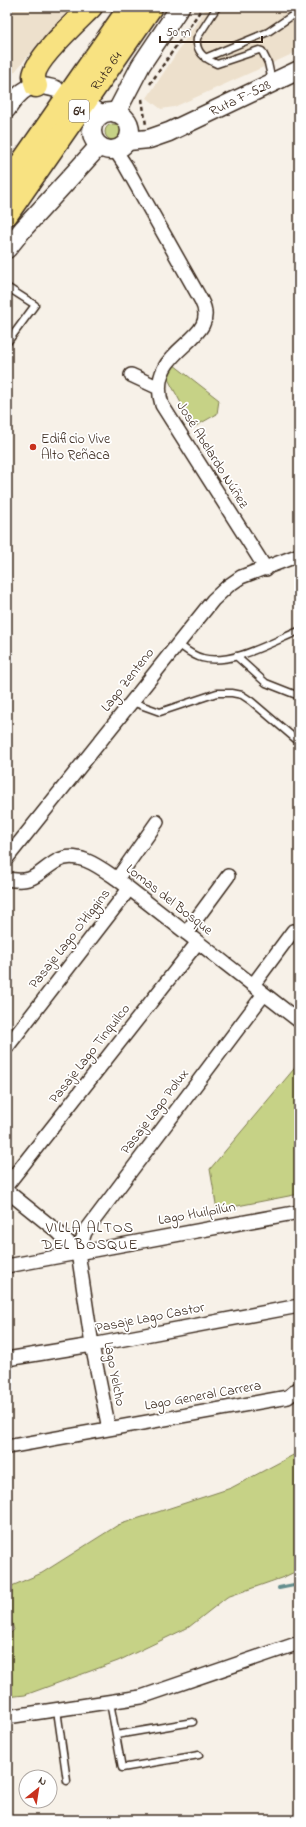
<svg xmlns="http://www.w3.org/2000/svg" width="306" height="1827" viewBox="0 0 306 1827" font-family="'Indie Flower',sans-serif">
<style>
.built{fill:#ede0cc}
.green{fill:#c6d286;stroke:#807e52}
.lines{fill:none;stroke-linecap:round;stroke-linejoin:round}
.stream{stroke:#638d8d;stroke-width:4}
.service-casing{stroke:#3b2a1e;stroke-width:9}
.minor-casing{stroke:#3b2a1e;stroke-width:16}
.tertiary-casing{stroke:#3b2a1e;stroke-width:19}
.secondary-casing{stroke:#3b2a1e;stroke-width:21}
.trunk-casing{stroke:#3b2a1e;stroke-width:25}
.path{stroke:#3b2a1e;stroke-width:2.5;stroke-dasharray:4 3;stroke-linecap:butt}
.service{stroke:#fff;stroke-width:6}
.minor{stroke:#fff;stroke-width:13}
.tertiary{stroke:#fff;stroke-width:16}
.secondary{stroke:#fff;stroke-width:18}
.trunk{stroke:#f8e281;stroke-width:22}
.poi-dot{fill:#c8321e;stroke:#fff;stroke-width:1.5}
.labels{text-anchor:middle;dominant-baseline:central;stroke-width:3.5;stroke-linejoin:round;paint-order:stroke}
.shield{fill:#fff;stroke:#766a62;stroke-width:1}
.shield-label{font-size:13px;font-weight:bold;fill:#3b2a1e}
.street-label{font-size:14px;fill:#3b2a1e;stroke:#fff}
.poi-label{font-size:14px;fill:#3b2a1e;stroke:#fff;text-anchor:start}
.neighbourhood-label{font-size:15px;letter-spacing:1px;fill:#3b2a1e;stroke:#fff}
</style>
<rect width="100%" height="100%" fill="#f7f1e8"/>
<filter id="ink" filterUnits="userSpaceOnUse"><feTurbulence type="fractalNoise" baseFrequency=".025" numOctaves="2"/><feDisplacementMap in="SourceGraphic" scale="8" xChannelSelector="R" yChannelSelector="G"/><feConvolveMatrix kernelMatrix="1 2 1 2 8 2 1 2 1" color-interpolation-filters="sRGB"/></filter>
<g filter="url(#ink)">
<path class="built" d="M7,7h67l-36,37 -31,37z
M207,7h92v44l-125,56 -13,2 -14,-11z"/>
<path class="green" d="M105 132a8 8 0 1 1 16 0a8 8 0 1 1-16 0Z
M174,365l45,35 -2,14 -23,13 -26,-48z
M299,1063v131l-82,16 -7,-41z
M299,1452v118l-15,7 -57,20 -38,30 -71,34 -93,34 -18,2v-60l7,-7 -7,-24v-18l35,-15 76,-48 113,-37z"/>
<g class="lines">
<path class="stream" d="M279,1588l20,-4"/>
<defs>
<path id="service" d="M217,7l-20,31c-2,14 8,21 20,26l42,-14 3,1 6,12 4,18
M205,58l63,-26 31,-21
M7,287l28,18 -28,38
M178,644c7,5 15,12 24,14 29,8 70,-16 97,-27
M236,656l30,27 33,13
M132,702l28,10 57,-19h15l10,2 9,6 48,41
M110,1702l12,66 77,-13
M57,1710l10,71
M116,1735l77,-13"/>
<path id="minor" d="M115,150l10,15 76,135c23,43 -57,45 -39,105l104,164
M131,375l28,13
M7,858l206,-258 15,-14 13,-9 58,-22
M7,879c29,5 29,-6 50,-18 20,-12 44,7 60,18l182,142
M117,879l40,-57
M186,933l42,-57
M253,985l40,-54
M7,1047l122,-158
M7,1185l191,-243
M7,1191l51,41 20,20 14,93 17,84
M78,1252l7,-20 179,-238
M7,1266l292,-54
M7,1359l85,-14 207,-39
M7,1447l281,-50 11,-9
M7,1717l134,-20 158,-54"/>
<path id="tertiary" d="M90,106l12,8
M7,110c14,-21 23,-29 49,-21"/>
<g id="secondary">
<circle cx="111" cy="131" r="19"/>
<path d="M116,113l25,-48 39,-58"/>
<path id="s1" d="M128,141l21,-2 20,-7 130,-62"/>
<path d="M7,249l17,-21 75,-82"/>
</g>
<g id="trunk">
<path d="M36,86c-1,-3 -2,-7 -2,-10 1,-17 44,-56 57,-69"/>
<path d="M7,184l123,-177"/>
<path id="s2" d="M7,214l144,-207"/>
</g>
</defs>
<use href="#service" class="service-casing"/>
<use href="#minor" class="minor-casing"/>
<use href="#tertiary" class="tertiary-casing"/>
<use href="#secondary" class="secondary-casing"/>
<use href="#trunk" class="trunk-casing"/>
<path class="path" d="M150,84l53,-77
M142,99l4,26"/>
<use href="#service" class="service"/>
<use href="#minor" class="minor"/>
<use href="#tertiary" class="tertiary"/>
<use href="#secondary" class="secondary"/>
<use href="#trunk" class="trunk"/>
</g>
</g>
<circle class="poi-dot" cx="33" cy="447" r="4"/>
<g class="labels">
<rect class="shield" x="69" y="100" width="20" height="22" rx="3"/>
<g class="shield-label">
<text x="79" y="111">64</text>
</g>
<g class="street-label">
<text stroke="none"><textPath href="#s2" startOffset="174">Ruta 64</textPath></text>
<text stroke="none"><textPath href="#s1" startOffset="121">Ruta F-528</textPath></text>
<text transform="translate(212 455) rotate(58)">José Abelardo Núñez</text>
<text transform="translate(128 680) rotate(-52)">Lago Zenteno</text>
<text transform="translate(169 900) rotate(38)">Lomas del Bosque</text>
<text transform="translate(70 939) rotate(-52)">Pasaje Lago O'Higgins</text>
<text transform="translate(90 1054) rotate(-52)">Pasaje Lago Tinquilco</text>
<text transform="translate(155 1112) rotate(-53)">Pasaje Lago Polux</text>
<text transform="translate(197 1214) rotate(-10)">Lago Huilpilún</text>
<text transform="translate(150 1318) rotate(-11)">Pasaje Lago Castor</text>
<text transform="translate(114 1374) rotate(79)">Lago Yelcho</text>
<text transform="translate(203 1396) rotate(-10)">Lago General Carrera</text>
</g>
<g class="poi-label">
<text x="41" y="439">Edificio Vive<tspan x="41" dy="16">Alto Reñaca</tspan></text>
</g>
<g class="neighbourhood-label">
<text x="90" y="1228">VILLA ALTOS<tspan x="90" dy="17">DEL BOSQUE</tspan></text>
</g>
</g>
<rect width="306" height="1827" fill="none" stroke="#fff" stroke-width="24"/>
<rect x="12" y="12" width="282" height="1803" fill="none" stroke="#3b2a1e" stroke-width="1.5" filter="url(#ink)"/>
<g transform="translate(38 1789) rotate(30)"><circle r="19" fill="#ffffff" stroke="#b1aaa5"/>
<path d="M0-3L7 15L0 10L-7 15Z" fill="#c8321e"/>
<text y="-6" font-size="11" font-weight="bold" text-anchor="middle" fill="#3b2a1e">N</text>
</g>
<path d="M160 36v6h102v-6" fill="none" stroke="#3b2a1e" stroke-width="2"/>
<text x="166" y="36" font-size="12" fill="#3b2a1e" stroke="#ffffff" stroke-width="3" paint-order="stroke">50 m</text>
</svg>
